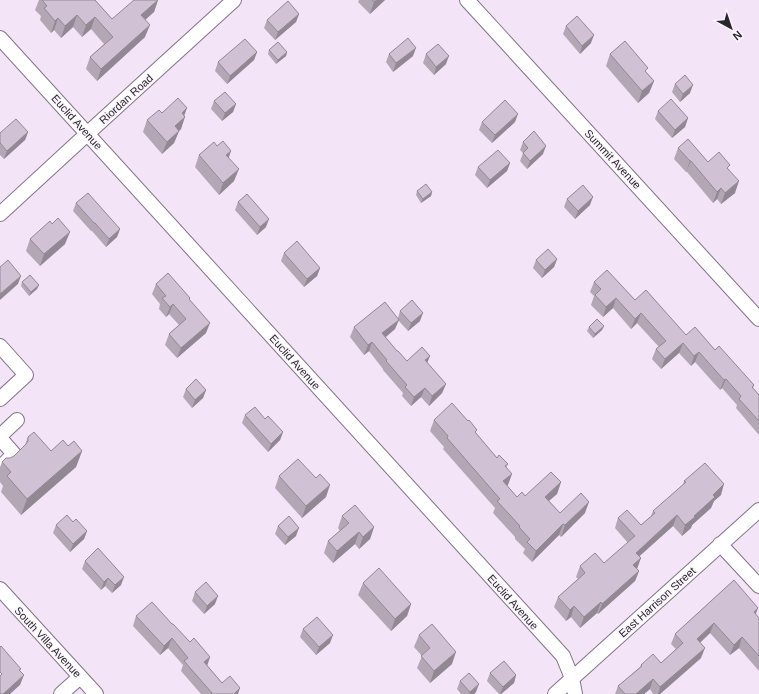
<svg xmlns="http://www.w3.org/2000/svg" width="759" height="694" viewBox="0 0 759 694" font-family="Arial,sans-serif">
<style>
.lines{fill:none;stroke-linecap:round;stroke-linejoin:round}
.minor-casing{stroke:#817485;stroke-width:16}
.minor{stroke:#fff;stroke-width:14}
.wall{fill:#b3a7b6}
.shaded-wall{fill:#928894}
.building{fill:#d0c2d4;stroke:#928894}
.labels{text-anchor:middle;dominant-baseline:central;stroke-width:3;stroke-linejoin:round;paint-order:stroke}
.street-label{font-size:11px;fill:#2b262d;stroke:#fbf5fd}
</style>
<rect width="100%" height="100%" fill="#f3e4f7"/>
<g class="lines">
<defs>
<path id="minor" d="M467,0l292,319
M0,38l563,618 9,22 3,16
M0,214l87,-80 147,-134
M0,346l26,29 -26,24
M0,436l17,-16
M0,438l14,16 -12,12
M720,544l39,42
M0,589l96,105
M61,694l19,-17
M555,694l204,-184"/>
</defs>
<use href="#minor" class="minor-casing"/>
<use href="#minor" class="minor"/>
</g>
<path class="wall" d="M39,0h56l17,19 46,-19 -4,12 -9,8v17l-48,44 -11,-12 4,-12 14,-13 -13,-15 -9,8 -9,-10 -12,11 -7,-8 -3,3 -11,-13 1,-4 -6,-6z
M359,0h26l-15,14 -12,-12z
M299,14l-3,8 -21,18 -11,-12 3,-8z
M566,26l25,17 -11,11 -17,-20z
M269,50l18,2 -1,4 -10,8 -8,-10z
M257,52l-3,8 -27,24 -12,-13 3,-9z
M389,54l24,2 -20,16 -7,-10z
M426,54l20,10 -12,11 -11,-12z
M610,54l37,19 7,8 -5,12 -11,10 -32,-37z
M675,84l15,9 -10,9 -8,-10z
M214,101l22,3 -3,8 -11,9 -11,-12z
M658,111l30,7 -3,9 -13,11 -17,-19z
M162,113l22,3 -3,13 -2,2 -5,12 -12,11 -19,-22 4,-12z
M482,122h33l-23,21 -13,-13z
M28,132l-3,8 -21,19 -4,-4v-22z
M523,142l20,12 -16,15 -7,-8 3,-8 -3,-3z
M217,146l12,11 5,24 -15,14 -24,-28 4,-12z
M678,148l30,14 21,7 6,24 -14,11 -4,-5 -4,4 -26,-31h-1l-12,-13z
M510,163l-3,8 -20,17 -12,-13 3,-8z
M417,191l15,1 -1,4 -10,7 -5,-8z
M567,199l23,6 -15,14 -11,-12z
M238,202l28,25 -9,8 -22,-25z
M76,203l44,26 -3,8 -11,10 -14,-16h-1l-18,-20z
M52,224l13,20 -25,22 -14,-15 4,-12z
M284,253l36,15 -3,8 -13,11 -23,-26z
M557,259l-3,8 -12,11 -9,-10 3,-8z
M22,282l17,3 -2,4 -8,7 -8,-10z
M594,282l41,18 51,35 29,15 39,35 -1,3 6,7v40l-23,-27 1,-3 -15,-17 -2,2 -25,-28 -4,4 -12,-13 -18,16 -9,-10 4,-10 3,-2 -22,-24 -6,6 -18,-21 -10,9 -12,-12 3,-9 -4,-4z
M156,284l34,14 -1,2 17,33 -29,25 -12,-13 4,-11 10,-9 -10,-11 -3,3 -7,-8 1,-5 -8,-10z
M400,311l20,10 -12,10 -10,-11 -3,9 -10,8 12,14 10,10 20,2 19,21 -4,9 -13,13 -8,-9 -10,9 -9,-10 1,-3 -20,-23v-1l-14,-18 -5,4 -14,-18 4,-10 44,-9z
M604,326l-2,4 -9,8 -6,-7 2,-4z
M186,389l20,1 -3,8 -11,10 -9,-11z
M245,415l20,4 18,13 -3,8 -12,12 -26,-29z
M434,420l42,13 21,25 11,6 -2,4 2,17 -1,1 10,11 8,-1 36,-14 -4,12 -8,7 11,12h25l-24,24 -2,-2 -27,27 -9,-9 2,-4 -10,-10v-2l-22,-24 2,-5 -52,-59 1,-2 -14,-16z
M28,437l23,14 17,-5 14,5 -6,16 -55,48 -20,-23 2,-6 -3,-4v-15l2,-5 12,-6 11,-11z
M279,476l37,2 10,19 -24,21 -27,-30z
M684,481l37,14 -7,6 -3,7 -19,17 -1,3 -9,8 -9,-10 -34,30 -2,13 2,2 -4,10 -37,33 -1,-1 -17,15 -9,-11 -5,4 -12,-14 4,-10 20,-18 -2,-2 4,-11 24,-3 24,-20 -13,-15 3,-10 23,7 10,-9 2,-5 30,-26z
M342,516l32,11 -4,12 -11,10 -4,-5 -22,19 -9,-10 4,-12 12,-10 -2,-3z
M73,522l14,9 -3,8 -14,13 -17,-19 3,-8z
M278,526l18,10 -11,9 -10,-11z
M85,561l36,24 -9,8 -7,-7 -4,4 -19,-21z
M734,580l22,35 3,3v53l-20,-23 -9,7 -20,-22 -10,10 1,15 -41,36h-7l-3,-5 -6,5h-29l3,-8 22,-19 1,-2 20,-2 15,-14 -5,-5 4,-10z
M363,583l48,21 -4,12 -16,15 -33,-36z
M195,592l20,12 -11,10 -12,-13z
M136,616l36,8 18,18 20,15 -3,8 15,18 16,11h-37l-20,-23 2,-6 -15,-17 -8,7 -27,-29z
M303,629l27,14 -14,12 -16,-18z
M419,635l33,29 -22,19 -13,-15 5,-12 -8,-9z
M490,673l26,2 -2,8 -13,11h-2l-12,-13z
M460,681l16,11 -2,2h-13l-4,-5z"/>
<path class="shaded-wall" d="M158,0l-4,12 -17,15 4,-12z
M377,0h8l-15,14 4,-12z
M299,14l-3,8 -21,18 3,-8z
M77,15l-4,12 -12,11 4,-12z
M95,17l-4,12 -9,8 4,-12z
M58,18l-4,12 -3,3 4,-12z
M150,25l-5,12 -48,44 4,-12z
M594,35l-3,8 -11,11 2,-8z
M416,48l-3,8 -20,16 3,-9z
M257,52l-3,8 -27,24 3,-8z
M287,52l-1,4 -10,8 2,-4z
M449,56l-3,8 -12,11 2,-8z
M654,81l-5,12 -11,10 4,-12z
M693,85l-3,8 -10,9 3,-8z
M236,104l-3,8 -11,9 3,-8z
M187,108l-4,11 2,-2 -4,12 -2,2 -5,12 -12,11 5,-12 15,-29z
M518,114l-3,8 -23,21 3,-8z
M688,118l-3,9 -13,11 3,-8z
M28,132l-3,8 -21,19 3,-8z
M546,146l-3,8 -16,15 3,-8z
M231,151l-4,12 -1,-8z
M690,161h1l-5,11z
M510,163l-3,8 -20,17 3,-8z
M239,169l-5,12 -15,14 4,-12z
M739,181l-4,12 -14,11 4,-11z
M721,188l-4,11 -4,4 4,-11z
M432,192l-1,4 -10,7 2,-4z
M593,197l-3,8 -15,14 3,-8z
M269,219l-3,8 -9,8 3,-8z
M120,229l-3,8 -11,10 3,-8z
M70,232l-5,12 -25,22 4,-12z
M557,259l-3,8 -12,11 3,-8z
M320,268l-3,8 -13,11 3,-8z
M21,276l-3,8 -18,16v-6z
M39,285l-2,4 -8,7 2,-4z
M616,298l-3,10 -10,9 3,-10z
M173,304l-4,10 -3,3 4,-10z
M423,313l-3,8 -12,10 3,-8z
M641,313l-4,10 -6,6 4,-10z
M399,320l-4,9 -16,14 3,-10z
M210,323l-4,10 -29,25 4,-10z
M604,326l-2,4 -9,8 2,-4z
M372,342l-3,9 -5,4 4,-10z
M683,343l-4,10 -18,16 4,-10z
M699,352l-4,10 -4,4 3,-10z
M430,356l-4,10 -1,-6z
M726,379l-4,9 -2,2 4,-10z
M446,384l-4,9 -13,13 3,-10z
M425,388l-4,9 -10,9 3,-9z
M206,390l-3,8 -11,10 3,-8z
M283,432l-3,8 -12,12 3,-8z
M82,451l-6,16 -55,48 6,-16z
M512,474l-4,11 -9,8 4,-12z
M561,482l-4,12 -17,14 5,-11z
M724,484l-3,11 -7,6 -3,7 -19,17 -1,3 -9,8 3,-11 28,-30z
M330,485l-4,12 -24,21 4,-12z
M589,502l-4,11 -24,24 4,-12z
M677,515l-4,11 -41,37 4,-10z
M563,524l-4,11 -27,27 4,-11z
M374,527l-4,12 -11,10 4,-12z
M299,528l-3,8 -11,9 3,-8z
M87,531l-3,8 -14,13 3,-8z
M359,532l-4,12 -22,19 4,-12z
M641,558l-4,11 -8,6 4,-10z
M639,571l-4,10 -37,33 4,-10z
M124,577l-3,8 -9,8 3,-8z
M108,578l-3,8 -4,4 3,-8z
M218,596l-3,8 -11,10 3,-8z
M601,602l-4,11 -17,15 4,-11z
M411,604l-4,12 -16,15 4,-12z
M574,606l-3,11 -5,4 4,-11z
M758,608l-4,11v-7z
M714,623l-4,10 -17,16 4,-10z
M333,635l-3,8 -14,12 3,-8z
M742,637l-3,11 -9,7 4,-10z
M172,638l-4,10 -8,7 4,-9z
M705,648l-4,10 -41,36h-2l2,-7z
M456,652l-4,12 -22,19 4,-12z
M210,657l-3,9 -3,-4z
M24,675l-4,10 -10,9h-7z
M516,675l-2,8 -13,11h-1l3,-7z
M653,679l-3,10 -6,5h-8z
M479,684l-3,8 -2,2h-5l1,-2z
M240,688l-2,6h-4z"/>
<path class="building" d="M42,0h53l17,19 22,-19h24l-17,15 9,10 -49,44 -11,-12 23,-20 -18,-20 -9,8 -9,-10 -12,11 -7,-8 -3,3 -11,-13 3,-2z
M372,0h5l-3,2z
M288,1l11,13 -21,18 -11,-12z
M577,16l17,19 -12,11 -16,-20z
M408,38l8,10 -20,15 -7,-9z
M245,39l12,13 -27,24 -12,-14z
M625,41l23,27 -3,3 9,10 -12,10 -32,-37z
M278,42l9,10 -9,8 -9,-10z
M438,44l11,12 -13,11 -10,-13z
M685,75l8,10 -10,9 -8,-10z
M225,92l11,12 -11,9 -11,-12z
M178,98l9,10 -5,5 3,4 -10,9 4,5 -12,11 -20,-22 12,-10 3,3z
M671,99l17,19 -13,12 -17,-19z
M505,100l13,14 -23,21 -13,-13z
M16,119l12,13 -21,19 -7,-8v-10z
M534,131l12,15 -16,15 -7,-8 5,-5 -5,-6z
M688,139l20,23 11,-10 11,13 -3,3 12,13 -14,12 -4,-5 -4,4 -26,-31h-1l-12,-13z
M223,141l8,10 -5,4 13,14 -16,14 -24,-28 15,-13 3,4z
M498,150l12,13 -20,17 -12,-13z
M426,184l6,8 -9,7 -6,-8z
M583,185l10,12 -15,14 -11,-12z
M88,193l32,36 -11,10 -14,-16h-1l-18,-20z
M247,194l22,25 -9,8 -22,-25z
M58,218l12,14 -26,22 -14,-15 20,-18 2,3z
M297,241l23,27 -13,11 -23,-26z
M548,249l9,10 -12,11 -9,-10z
M8,260l13,16 -21,18v-27z
M607,270l28,30 11,-10 40,45 9,-8 20,23 4,-4 35,39 -2,2 7,8v26l-20,-22 2,-3 -15,-17 -2,1 -25,-28 -5,4 -11,-13 -18,16 -9,-10 10,-8 -25,-28 -6,6 -19,-21 -10,9 -11,-12 6,-6 -7,-7z
M168,273l22,25 -1,1 21,24 -29,25 -12,-14 17,-15 -13,-15 -3,3 -8,-9 4,-2 -10,-12z
M30,275l9,10 -8,7 -9,-10z
M412,300l11,13 -12,10 -11,-12z
M385,302l14,18 -17,13 15,18h1l9,10 15,-14 8,9 -5,4 21,24 -14,12 -7,-8 -11,9 -9,-10 2,-2 -21,-24 1,-1 -15,-18 -4,3 -14,-18z
M597,319l7,7 -9,8 -6,-7z
M196,379l10,11 -11,10 -9,-11z
M452,403l16,18 1,-1 8,10 -2,2 22,26 2,-3 9,9 -3,2 7,8 -9,7 14,16 5,-5 3,4 26,-24 10,10 -16,15 15,16 21,-20 8,9 -24,23 -2,-1 -27,27 -9,-9 3,-3 -11,-12 1,-1 -23,-25 3,-2 -53,-61 1,-2 -14,-16z
M255,407l10,12 3,-3 15,16 -12,12 -26,-29z
M34,432l17,19 12,-11 5,6 6,-5 8,10 -55,48 -20,-23 4,-4 -9,-10 4,-4h4l4,-2 12,-12 2,-3v-4z
M298,459l18,19 4,-4 10,11 -24,21 -27,-30z
M705,463l19,21 -11,11 2,2 -21,19 1,1 -10,8 -8,-10 -41,38 5,5 -8,7 6,6 -37,33 -1,-2 -17,15 -10,-11 -4,4 -12,-13 27,-24 -5,-7 15,-13 9,10 31,-27 -17,-18 9,-8 14,15 14,-12 -2,-2 33,-29 -2,-1z
M355,505l19,22 -11,10 -4,-5 -22,19 -9,-10 21,-18 -7,-7z
M67,515l6,7 3,-3 11,12 -14,13 -17,-19z
M289,516l10,12 -11,9 -10,-11z
M98,548l26,29 -9,8 -7,-7 -4,4 -19,-21z
M379,568l32,36 -16,15 -32,-36z
M734,580l24,28 -4,4 5,6v38l-17,-19 -8,8 -20,-22 -17,16 8,9 -45,39 -7,-8 -17,15h-11l-7,-8 24,-20 -1,-1 12,-11 8,9 22,-20 -8,-9z
M206,582l12,14 -11,10 -12,-14z
M152,602l20,22h1l17,18 4,-4 16,19 -6,5 18,21 8,-7 10,12 -6,6h-23l1,-1 -28,-32 4,-3 -16,-20 -8,8 -28,-30z
M317,617l16,18 -14,12 -16,-18z
M432,624l24,28 -22,19 -13,-15 9,-8 -11,-13z
M1,646l20,23 -2,1 5,5 -21,19h-3v-18l2,-2 -2,-2v-25z
M504,661l12,14 -13,12 -13,-14z
M469,673l10,11 -9,8 -10,-11z"/>
<g class="labels">
<g class="street-label">
<text transform="translate(126 99) rotate(-42)">Riordan Road</text>
<text transform="translate(77 122) rotate(48)">Euclid Avenue</text>
<text transform="translate(613 159) rotate(47)">Summit Avenue</text>
<text transform="translate(295 362) rotate(48)">Euclid Avenue</text>
<text transform="translate(513 602) rotate(48)">Euclid Avenue</text>
<text transform="translate(657 602) rotate(-42)">East Harrison Street</text>
<text transform="translate(48 642) rotate(47)">South Villa Avenue</text>
</g>
</g>
<g transform="translate(731 28) rotate(140)" stroke="#fbf5fd" stroke-width="3" paint-order="stroke">
<path d="M0-3L7 15L0 10L-7 15Z" fill="#2b262d"/>
<text y="-6" font-size="11" font-weight="bold" text-anchor="middle" fill="#2b262d">N</text>
</g>
</svg>
